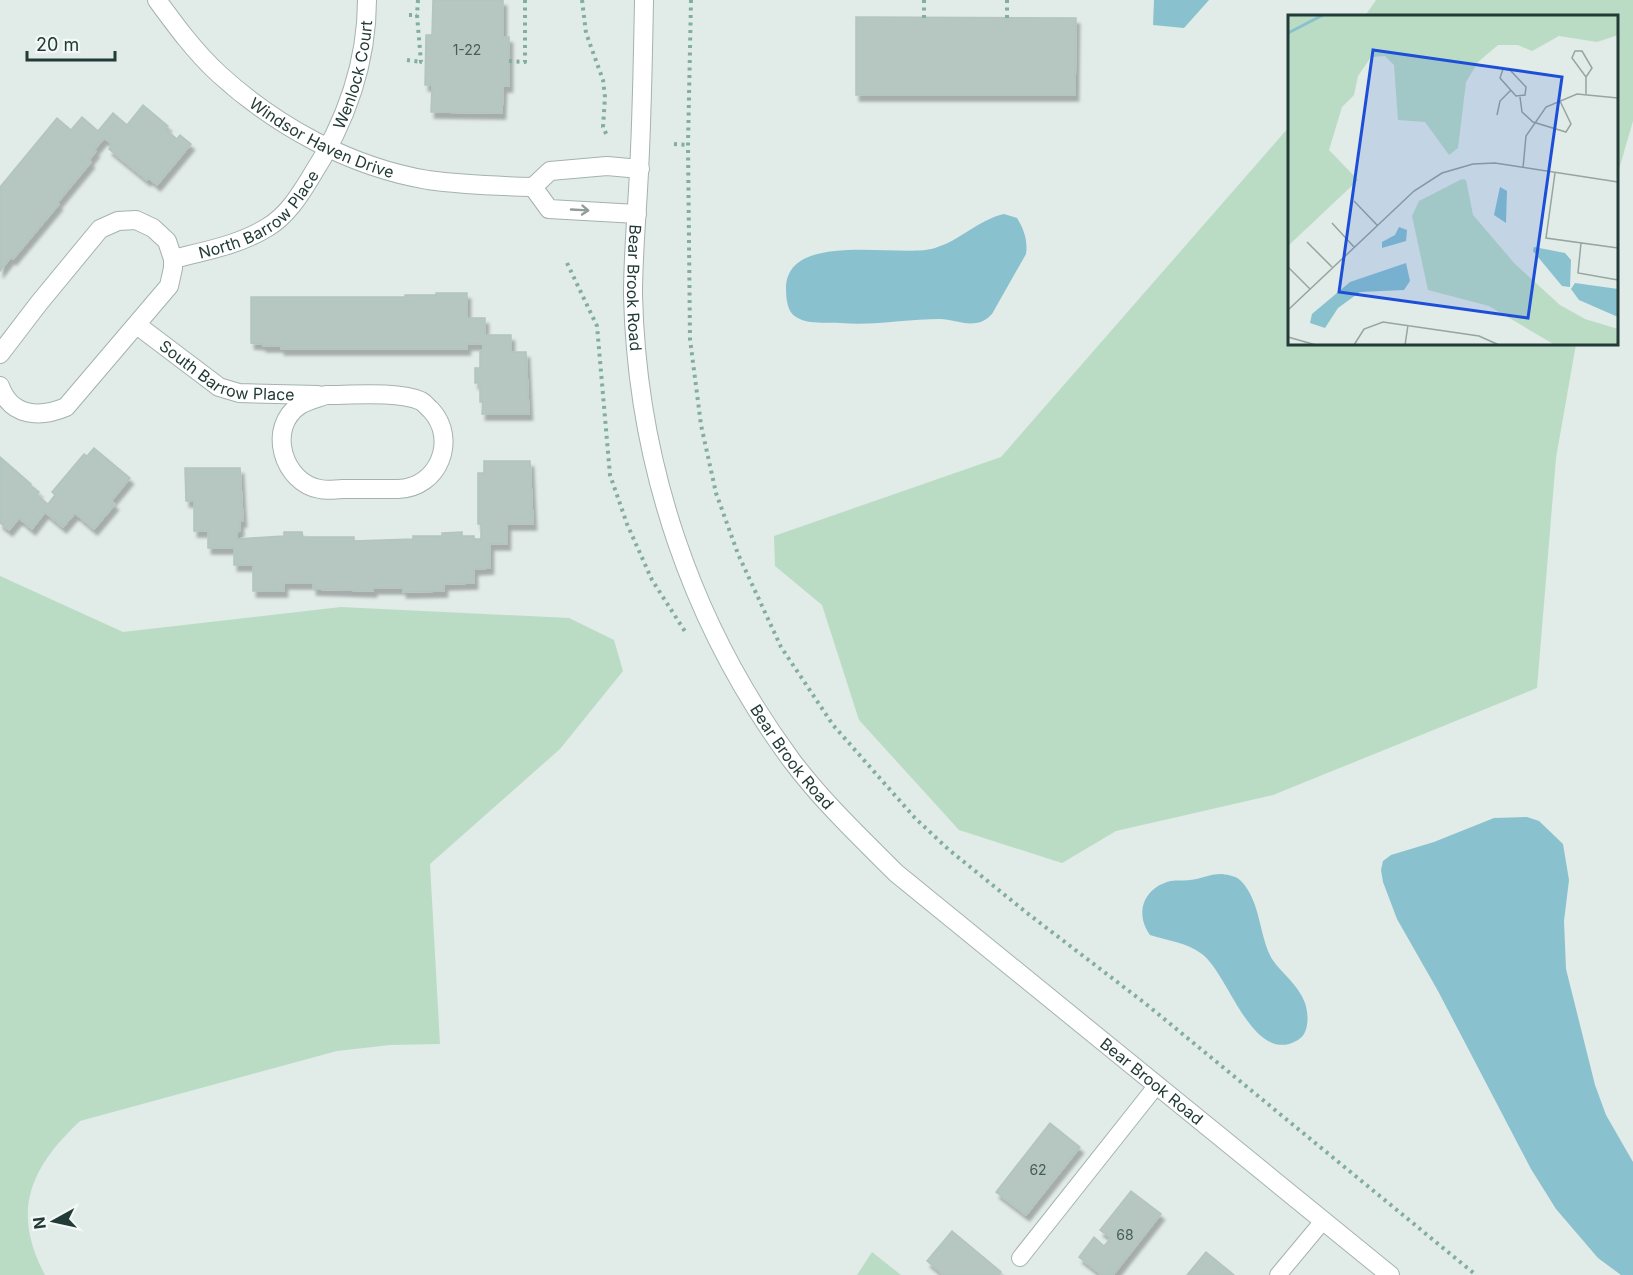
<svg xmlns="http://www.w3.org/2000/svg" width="1633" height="1275" viewBox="0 0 1633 1275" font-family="Inter,sans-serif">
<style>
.green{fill:#badcc5}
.water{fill:#89c1cf}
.building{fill:#b6c6c0;stroke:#b3c5be;stroke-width:1.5;filter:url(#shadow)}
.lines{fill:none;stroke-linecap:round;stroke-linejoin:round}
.lane-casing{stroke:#a4b3ae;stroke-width:18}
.street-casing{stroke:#a4b3ae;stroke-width:20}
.path{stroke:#82aea2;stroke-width:4;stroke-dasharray:3 4.5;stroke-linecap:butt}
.lane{stroke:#fff;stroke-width:16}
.street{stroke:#fff;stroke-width:18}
.oneway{stroke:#909d9a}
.labels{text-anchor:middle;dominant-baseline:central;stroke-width:4.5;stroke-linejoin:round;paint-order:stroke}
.number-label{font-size:14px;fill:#475e58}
.street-label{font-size:16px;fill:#223b36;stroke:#f1f8f5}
.inset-river{fill:none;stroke:#89c1cf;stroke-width:3}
.inset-road{fill:none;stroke:#95a5a0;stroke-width:1.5}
.view{fill:#1d4ed8;fill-opacity:0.15;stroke:#1d4ed8;stroke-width:3}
.inset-edge{fill:none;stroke:#223b36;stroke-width:3}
</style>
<defs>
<filter id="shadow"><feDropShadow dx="3.5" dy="6" stdDeviation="1.5" flood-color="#0004"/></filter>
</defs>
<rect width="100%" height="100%" fill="#e1ebe7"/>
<path class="green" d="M1376,0h257v121l-16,55 -1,-160h-251z
M1289,127l1,217h286l-20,114 -19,230 -264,107 -157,36 -54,32 -103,-33 -100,-110 -37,-115 -47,-39 -1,-30 227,-79z
M0,576l123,56 218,-25 228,11 45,22 9,31 -63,78 -130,115 10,180 -50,1 -53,6 -257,70c-50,47 -69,90 -35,154h-45z
M872,1252l29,23h-44z"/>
<path class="water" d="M1154,0h55l-25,28 -31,-3z
M1004,214l13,4c7,11 11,23 9,36l-34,60c-5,5 -9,8 -16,9 -12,2 -24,-4 -36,-4 -34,0 -66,7 -100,4 -14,-1 -31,2 -44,-6 -9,-5 -10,-19 -10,-29 1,-59 117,-29 149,-40 26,-8 43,-28 69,-34z
M1527,817l12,4 24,23 6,36 -5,41 2,48 29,116 11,30 27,47v113h-12l-23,-17 -42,-49 -25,-40 -93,-178 -41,-72 -14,-37 -2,-12 2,-9 8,-6 43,-13 60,-24z
M1222,874c7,1 15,2 20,8 19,21 17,54 30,77 10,15 26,25 33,44 3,9 4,22 -1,31 -3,5 -9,8 -15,10 -40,10 -61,-70 -87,-90 -16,-12 -34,-13 -52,-19 -16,-22 -6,-48 21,-54 6,-1 12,0 19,-1 11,-1 18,-6 32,-6z"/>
<path class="building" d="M433,0h70v37h6v49h-6l-1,27 -71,-1 1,-27h-7l1,-50h6z
M856,17l220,1 -1,77h-219z
M143,105l25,21 -3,3 12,10 3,-4 11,9 -34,41 -8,-7 -2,2 -38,-31 3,-5 -8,-6 -10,12 2,1 -7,9 2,2 -34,41 2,1 -46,55 -2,-2 -11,14v-84l57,-69 14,12 11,-13 16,14 15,-18 14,12z
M436,293h31v25h18v17h26v17h15l3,62h-47l1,-12h-3v-19h-5v-15h5v-17h3v-7h-16v5h-186v-3h-18v-2l-12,-1v-46h154v-2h31z
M94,448l36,30 -19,23 4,3 -21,25 -19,-16 -12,14 -18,-15 -13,17 -13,-11 -10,12 -9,-7v-66l31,27 -1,1 9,7 -2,3 11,9 7,-9 -3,-3 32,-38 3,2z
M484,461h46l3,63h-26v20h-17v24l-16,1v14l-30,1v7l-41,1v-4h-30v3l-60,-2v-6h-29v8h-31v-26h-19v-17h-26v-17h-14v-30h-8l-1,-33h55l3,53h-3v10l-3,1v7l47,-3v-4h18l1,5h51v4l59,-2v-3h29v-3l20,-1v4h12v3h7v-15h-3v-51h6z
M1050,1123l30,24 -54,68 -30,-23z
M1131,1191l30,23 -48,61h-11l-23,-18 15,-20 10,9 7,-8 -11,-8z
M952,1231l49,41 -2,3h-55l-17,-14z
M1206,1252l28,23h-47z"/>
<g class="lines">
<defs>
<path id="lane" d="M1020,1258l137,-173
M1278,1275l45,-54"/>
<g id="street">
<path id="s1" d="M157,0c19,26 38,52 62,74 57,52 131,93 209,106 35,5 70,6 105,7l17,-16 57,-5 33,3"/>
<path id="s2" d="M644,0c-1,57 -2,114 -5,172 -2,41 -6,82 -6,123 4,169 59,331 159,466 31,41 68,76 104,112l494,402"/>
<path d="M533,187l16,22 88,5"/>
<path id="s3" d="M173,259c32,-8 66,-14 95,-32 18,-11 30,-29 41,-47 35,-54 58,-115 58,-180"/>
<path id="s4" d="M137,325l82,62 20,6 79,2"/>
<path d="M0,354l39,-51 61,-74 18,-8 18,-1 17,8 14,13 6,18v9l-4,18 -103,121c-26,11 -55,10 -66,-21"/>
<path d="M326,395c25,0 73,-4 95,6 4,2 6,6 10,9 27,29 8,78 -33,79 -19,0 -37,0 -55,0 -7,0 -16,2 -23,0 -37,-6 -54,-62 -20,-84 8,-5 18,-7 26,-10z"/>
</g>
</defs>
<use href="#lane" class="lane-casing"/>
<use href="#street" class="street-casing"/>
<path class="path" d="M418,0l-1,15 4,47h4
M582,0l4,33 17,47 2,17 -2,30 5,11
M691,0l-3,145 2,194 11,86 15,68 22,61 43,93 52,78 82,93 33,31 79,64 119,91 330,271
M924,0v18
M1007,0v18
M409,15h8
M407,60l14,2
M509,61l16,1v-62
M674,144l14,1
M567,263l30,63 13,149 17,49 25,56 34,53"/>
<use href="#lane" class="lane"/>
<use href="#street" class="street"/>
</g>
<defs><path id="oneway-shaft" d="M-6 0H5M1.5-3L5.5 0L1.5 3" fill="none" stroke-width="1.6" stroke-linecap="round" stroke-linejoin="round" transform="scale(1.5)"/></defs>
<use class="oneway" href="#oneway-shaft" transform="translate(580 210) rotate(3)"/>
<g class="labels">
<g class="number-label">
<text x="467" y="49">1-22</text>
<text x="1038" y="1169">62</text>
<text x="1125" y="1234">68</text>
</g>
<g class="street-label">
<text stroke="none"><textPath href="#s3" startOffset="279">Wenlock Court</textPath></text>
<text stroke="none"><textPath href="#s1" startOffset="219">Windsor Haven Drive</textPath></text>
<text stroke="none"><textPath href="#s3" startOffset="100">North Barrow Place</textPath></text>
<text stroke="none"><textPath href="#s2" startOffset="288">Bear Brook Road</textPath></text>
<text stroke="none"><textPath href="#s4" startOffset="105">South Barrow Place</textPath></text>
<text stroke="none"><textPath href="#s2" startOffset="792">Bear Brook Road</textPath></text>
<text stroke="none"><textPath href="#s2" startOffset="1278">Bear Brook Road</textPath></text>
</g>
</g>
<g transform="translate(1288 15)">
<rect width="330" height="330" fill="#e1ebe7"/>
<path d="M0,0h330v20l-21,7 -38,-6 -27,15 -14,-6h-20l-20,17 -12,20 -8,66 -9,7 -24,-33 -27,-2 -4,-55 -9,-9 -14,1 -13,19 -4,19 -12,12 -13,43 29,30 -70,66zM174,164l4,1 7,35 42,49 45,41 25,14 33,10v16h-63l-66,-39 -61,-16 -16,-74 7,-15z" fill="#badcc5"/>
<path d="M212,172l7,4 -1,32 -12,-8zM111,212l8,3 -1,11 -24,7v-6l13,-7zM246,232l31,6 6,7 -1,27 -8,-1 -29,-35zM118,248l4,18 -6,9 -44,2 -22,16 -13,20 -15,-5 2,-9 38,-32zM287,268l43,6v28l-39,-17 -8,-11z" fill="#89c1cf"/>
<path class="inset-river" d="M0,18l35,-18"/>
<path class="inset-road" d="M215,54l7,1 16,17 -1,8 -9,1 -16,-18zM298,62l6,-9 -10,-17h-7l-3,7 14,19v17M232,82l2,15 11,10 33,10 5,-8 -12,-25M209,100l3,-14 11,-11M235,153l3,-32 20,-29 31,-13 41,4M267,158l-9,65 72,10M66,186l23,24M44,208l22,24M19,227l25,25M293,228l-3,30 40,7M0,252l22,22M0,295l126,-119 28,-18 31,-9 22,-1 123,19M0,322l28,8M66,330l10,-16 19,-7 96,14 20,9M117,330l3,-20"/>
<path class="view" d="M85,35l189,27 -34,241 -189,-26z"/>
<rect width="330" height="330" class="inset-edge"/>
</g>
<g transform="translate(54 1221) rotate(262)" stroke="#f1f8f5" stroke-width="4.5" paint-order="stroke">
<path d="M0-4.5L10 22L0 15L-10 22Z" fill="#223b36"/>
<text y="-9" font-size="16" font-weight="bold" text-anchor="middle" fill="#223b36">N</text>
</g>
<path d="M27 51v9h88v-9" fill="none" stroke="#223b36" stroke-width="3"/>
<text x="36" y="51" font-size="18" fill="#223b36" stroke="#f1f8f5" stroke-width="4.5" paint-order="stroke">20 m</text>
</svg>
